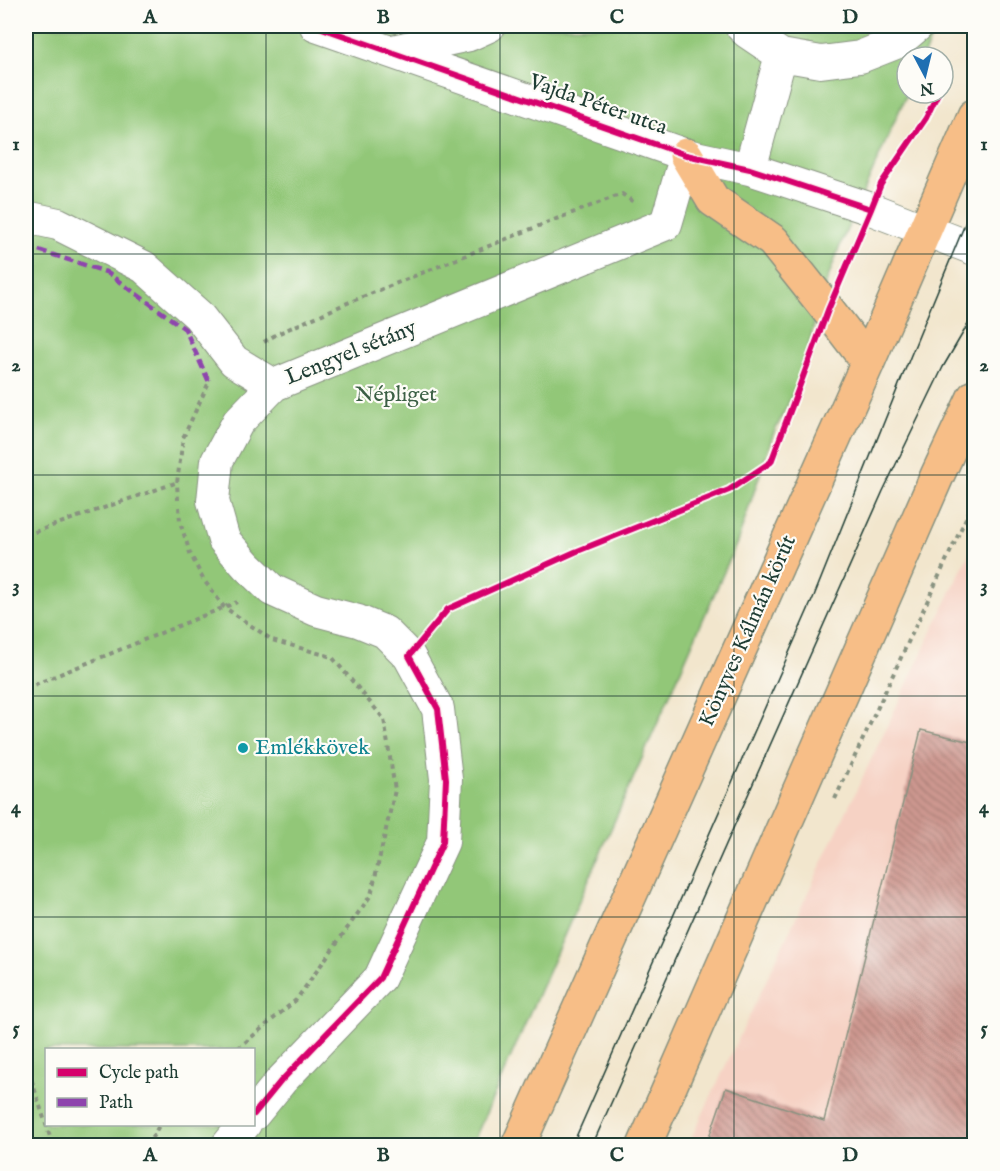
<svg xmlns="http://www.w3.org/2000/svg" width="1000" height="1171" viewBox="0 0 1000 1171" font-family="'IM FELL English',serif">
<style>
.built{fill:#f6d2c4}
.green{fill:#92c778;stroke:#588256;stroke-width:1.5;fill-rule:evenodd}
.building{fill:url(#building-back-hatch)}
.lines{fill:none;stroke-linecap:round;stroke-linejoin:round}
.minor-casing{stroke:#889280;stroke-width:34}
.major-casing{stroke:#889280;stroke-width:36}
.path{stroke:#889280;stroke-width:4;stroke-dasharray:4.5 4.5;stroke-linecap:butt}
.minor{stroke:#fff;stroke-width:32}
.major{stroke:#f7be87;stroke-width:33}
.tram{stroke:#1f3d34;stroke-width:1.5}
.quiet{stroke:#8e44ad;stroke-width:4.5;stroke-dasharray:9 4.5;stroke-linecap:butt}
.cycleway-casing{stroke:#fdfcf7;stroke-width:10}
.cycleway{stroke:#d6006c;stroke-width:6}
.grid{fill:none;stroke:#1f3d34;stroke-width:1.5;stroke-opacity:0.55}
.culture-dot{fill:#0f9aa8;stroke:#fdfcf7;stroke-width:2}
.labels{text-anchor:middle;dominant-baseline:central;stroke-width:4.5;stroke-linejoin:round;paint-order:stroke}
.street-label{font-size:22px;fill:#1f3d34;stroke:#fdfcf7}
.park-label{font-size:22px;fill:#3c6045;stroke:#fdfcf7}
.culture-label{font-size:22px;fill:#0d838f;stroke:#fdfcf7;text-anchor:start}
.neatline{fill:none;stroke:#1f3d34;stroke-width:2}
.grid-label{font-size:20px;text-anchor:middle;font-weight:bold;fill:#1f3d34}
</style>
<defs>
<pattern id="building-back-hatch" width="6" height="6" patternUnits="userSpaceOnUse" patternTransform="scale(1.5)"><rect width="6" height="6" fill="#ce9890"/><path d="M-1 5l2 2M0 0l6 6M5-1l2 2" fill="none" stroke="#a77d76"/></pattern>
</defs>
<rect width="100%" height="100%" fill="#fdfcf7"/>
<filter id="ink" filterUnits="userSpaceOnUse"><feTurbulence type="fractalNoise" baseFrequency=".0167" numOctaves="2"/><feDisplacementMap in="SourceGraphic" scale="12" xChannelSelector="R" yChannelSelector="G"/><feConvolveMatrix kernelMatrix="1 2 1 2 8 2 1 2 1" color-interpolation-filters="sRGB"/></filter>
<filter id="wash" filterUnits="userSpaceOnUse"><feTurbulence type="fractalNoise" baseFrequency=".008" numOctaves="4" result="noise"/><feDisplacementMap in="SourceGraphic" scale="24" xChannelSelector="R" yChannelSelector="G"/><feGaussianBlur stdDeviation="1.35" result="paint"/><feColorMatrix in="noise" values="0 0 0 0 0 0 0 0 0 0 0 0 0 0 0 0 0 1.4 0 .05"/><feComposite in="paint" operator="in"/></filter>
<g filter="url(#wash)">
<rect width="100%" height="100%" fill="#f2e6cd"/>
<path class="built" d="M974,543v602h-286z"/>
<path class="green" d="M26,26h910l-13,31h-16v36l-66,150 -27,72 2,3 -17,63 -26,54 -35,105 -266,605h-446zM46,1050h208v74h-208z"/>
<g id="blocks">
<path class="building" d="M921,730l54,13v403h-269l20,-58 98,33z"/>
</g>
</g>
<g filter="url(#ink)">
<use href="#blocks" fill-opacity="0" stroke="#889280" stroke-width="1.5"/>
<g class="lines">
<defs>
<path id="minor" d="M316,26l370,129 64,14 121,40 103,40
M741,26l6,6 34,23 40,7 39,-5 38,-15 19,-16
M393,51l76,-16 20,-9
M750,169l31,-114
M26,217l32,7 86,43 54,48 36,46 40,24
M254,1114l27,-33 99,-103 63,-136 3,-63 -8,-70 -29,-53 -24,-24 -27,-11 -42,-11 -44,-20 -25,-24 -23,-26 -11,-39 4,-40 21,-39 36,-37 392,-161 20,-69
M227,1146l18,-22"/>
<path id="major" d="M686,155l27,45 60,41 55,69 40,52
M518,1146l350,-784 106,-246
M644,1146l293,-670 37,-79"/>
</defs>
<use href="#minor" class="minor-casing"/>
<use href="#major" class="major-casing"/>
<path class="path" d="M264,342l13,-8 68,-30 206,-83 71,-27 13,9
M178,500l-1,-17 6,-45 26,-56
M179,507l1,15 10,31 13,26 21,28 48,33 60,17 52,62 11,71 -24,105 -75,105 -60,50
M26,535l152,-53
M26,688l211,-86
M835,799l139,-298
M26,1063l27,83
M147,1146l13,-22"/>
<use href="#minor" class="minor"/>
<use href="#major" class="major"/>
<path class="tram" d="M572,1146l242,-550 97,-241 63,-153
M592,1146l291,-655 60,-124 31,-53"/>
<path class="quiet" d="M26,246l80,26 79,57 24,53"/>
<defs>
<path id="cycleway" d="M316,26l370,129 64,14 121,40
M254,1114l27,-33 99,-103 63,-136 3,-63 -8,-70 -29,-53 39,-47 127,-57 154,-62 42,-28 57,-152 43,-101 10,-25 45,-66 12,-25"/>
</defs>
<use href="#cycleway" class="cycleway-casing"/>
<use href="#cycleway" class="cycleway"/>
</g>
</g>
<path class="grid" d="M266,26v1120M500,26v1120M734,26v1120M26,254h948M26,475h948M26,696h948M26,917h948"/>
<circle class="culture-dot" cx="243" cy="748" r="6"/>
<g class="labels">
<g class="street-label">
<text transform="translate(598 105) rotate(19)">Vajda Péter utca</text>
<text transform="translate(351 353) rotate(-22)">Lengyel sétány</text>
<text transform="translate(748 631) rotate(-66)">Könyves Kálmán körút</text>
</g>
<g class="park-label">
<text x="396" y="395">Népliget</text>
</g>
<g class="culture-label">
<text x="255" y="748">Emlékkövek</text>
</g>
</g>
<rect width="1000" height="1171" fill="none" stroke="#fdfcf7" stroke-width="66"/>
<rect x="45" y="1048" width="210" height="78" fill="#fdfcf7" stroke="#a4b0a9" stroke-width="1.5"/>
<rect x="57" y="1068" width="30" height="9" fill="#d6006c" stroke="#a4b0a9" stroke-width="1.5"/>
<text x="99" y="1078" font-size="18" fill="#1f3d34">Cycle path</text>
<rect x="57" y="1098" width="30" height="9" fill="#8e44ad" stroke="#a4b0a9" stroke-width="1.5"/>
<text x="99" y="1108" font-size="18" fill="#1f3d34">Path</text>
<g transform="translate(925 75) rotate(173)"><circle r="28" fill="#fdfcf7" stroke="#a4b0a9" stroke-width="1.5"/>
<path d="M0-4.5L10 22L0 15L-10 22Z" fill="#1f6fb2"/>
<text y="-9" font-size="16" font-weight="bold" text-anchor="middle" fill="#1f3d34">N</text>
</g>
<rect x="33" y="33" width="934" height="1105" class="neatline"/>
<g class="grid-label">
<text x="150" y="23">A</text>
<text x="383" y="23">B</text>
<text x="617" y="23">C</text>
<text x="850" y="23">D</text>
<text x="16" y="150">1</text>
<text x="984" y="150">1</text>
<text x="16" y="371">2</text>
<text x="984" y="371">2</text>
<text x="16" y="592">3</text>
<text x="984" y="592">3</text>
<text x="16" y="813">4</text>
<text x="984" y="813">4</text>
<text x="16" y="1034">5</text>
<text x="984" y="1034">5</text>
<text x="150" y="1161">A</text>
<text x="383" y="1161">B</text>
<text x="617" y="1161">C</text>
<text x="850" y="1161">D</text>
</g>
</svg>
